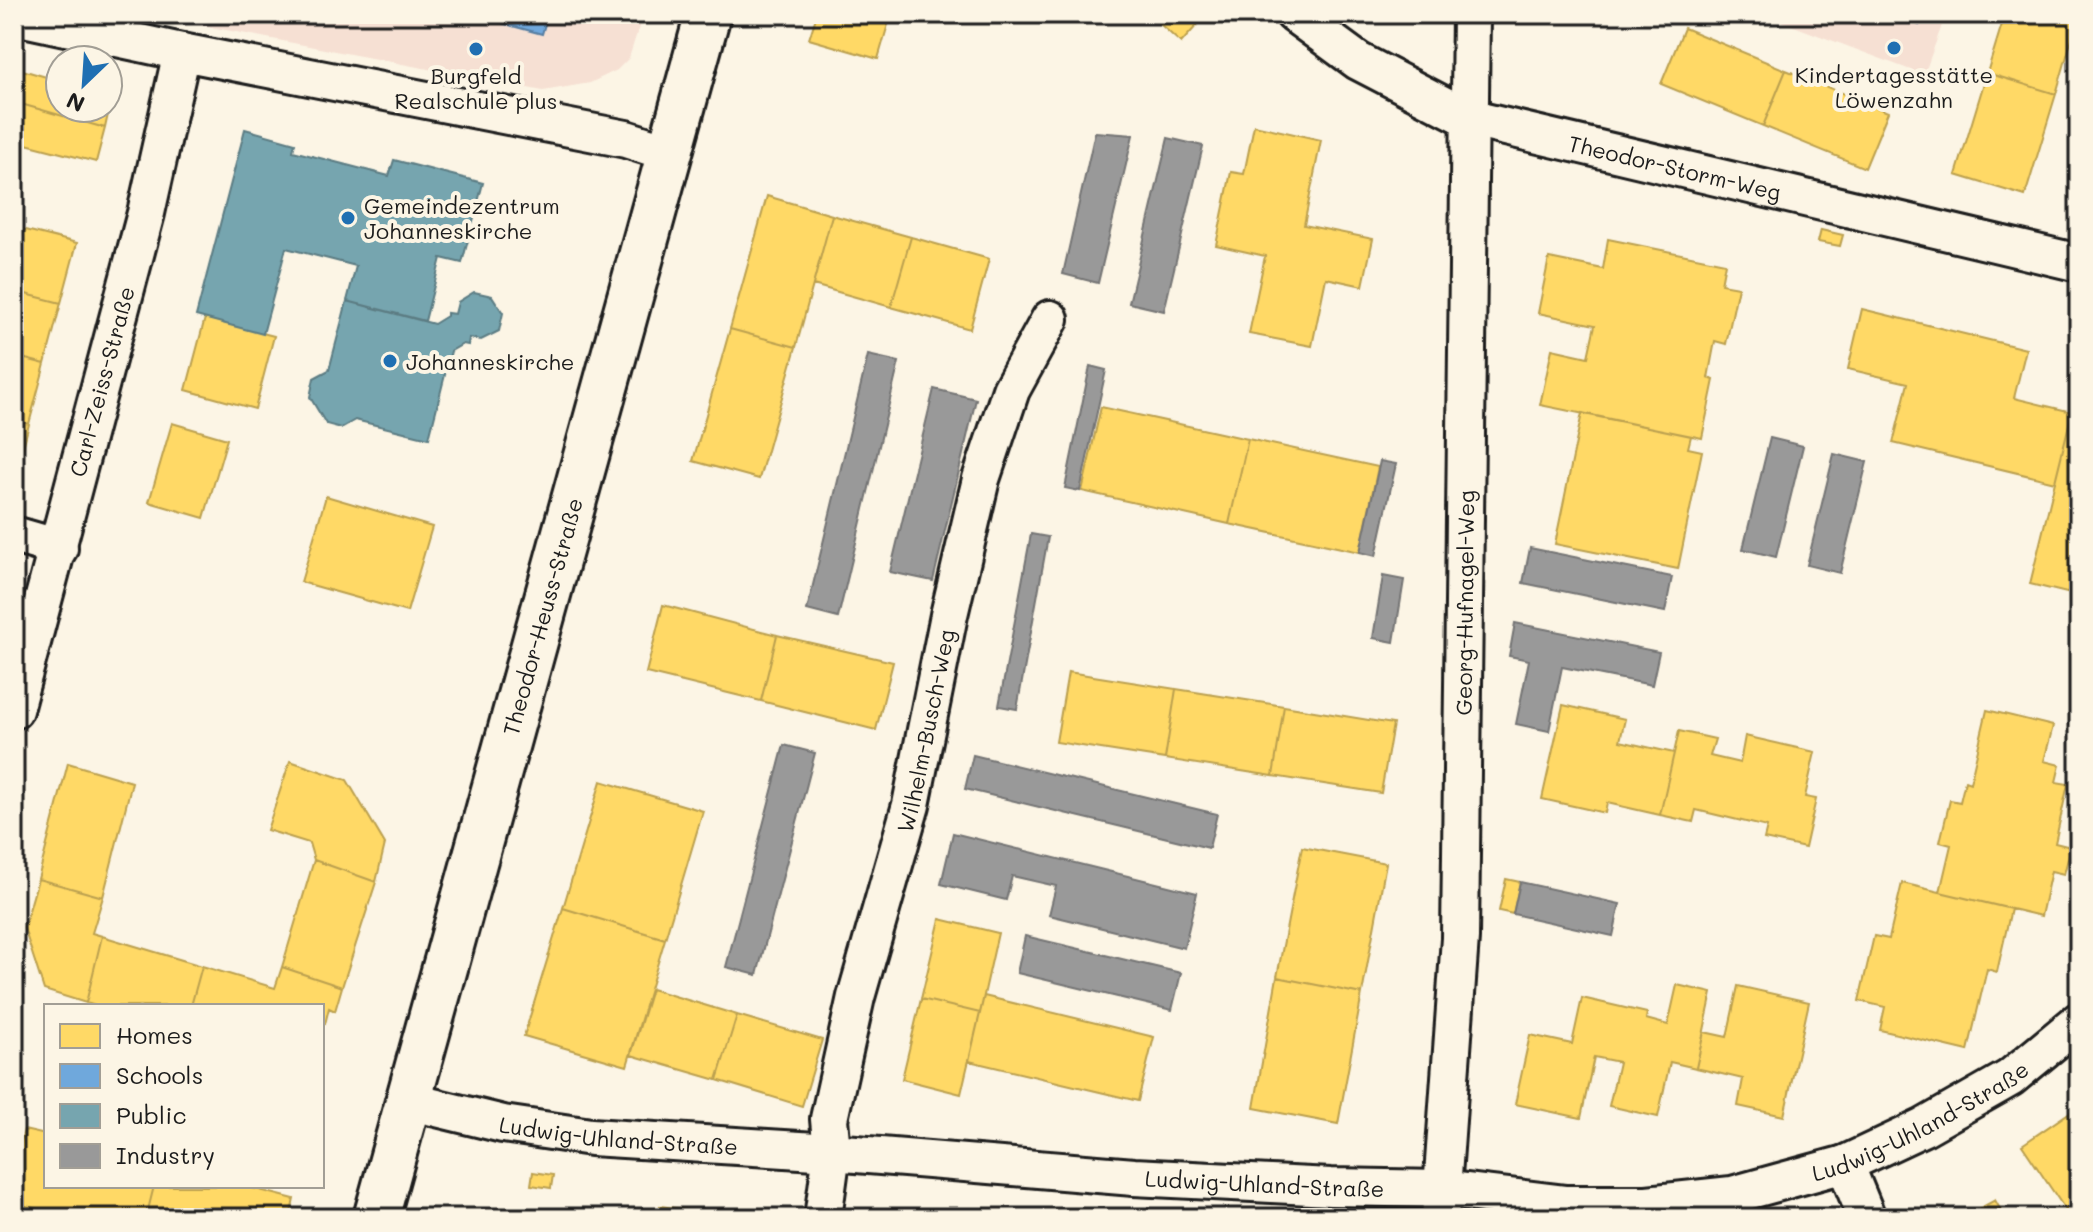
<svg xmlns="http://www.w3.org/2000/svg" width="2093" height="1232" viewBox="0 0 2093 1232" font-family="Mali,sans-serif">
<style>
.built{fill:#f6e0d3}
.homes{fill:#ffd966;stroke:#bba050;stroke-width:2}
.schools{fill:#6fa8dc;stroke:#567ea2;stroke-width:2}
.public{fill:#76a5af;stroke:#5b7c83;stroke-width:2}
.industry{fill:#999;stroke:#747474;stroke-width:2}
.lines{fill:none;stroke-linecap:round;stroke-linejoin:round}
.street-casing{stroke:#1c1c1c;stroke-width:42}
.secondary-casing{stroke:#1c1c1c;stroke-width:50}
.street{stroke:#fcf5e5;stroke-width:36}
.secondary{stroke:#fcf5e5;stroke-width:44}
.poi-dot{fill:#1f6fb2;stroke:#fcf5e5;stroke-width:3}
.labels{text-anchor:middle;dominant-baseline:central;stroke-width:8;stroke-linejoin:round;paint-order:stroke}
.poi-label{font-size:22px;fill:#1c1c1c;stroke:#fcf5e5}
.street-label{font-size:22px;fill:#1c1c1c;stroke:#fcf5e5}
</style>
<rect width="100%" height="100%" fill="#fcf5e5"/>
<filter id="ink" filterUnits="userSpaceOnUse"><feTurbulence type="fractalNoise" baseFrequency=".0125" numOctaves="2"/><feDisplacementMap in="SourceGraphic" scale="16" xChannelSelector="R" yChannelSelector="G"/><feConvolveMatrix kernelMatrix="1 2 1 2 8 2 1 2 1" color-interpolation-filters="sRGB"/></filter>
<g filter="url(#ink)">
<path class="built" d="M143,14h500l-14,44 -12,12 -27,13 -47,8z
M1762,14h184l-22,61z"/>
<path class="homes" d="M817,14h74l-13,45 -69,-20z
M1149,14h58l-26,29z
M2005,14h74l-23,80 -69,-21z
M1684,28l102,42 -23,56 -102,-42z
M19,69l41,12v27h48v-13l4,1 -7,32 -91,-26v-18z
M1786,70l102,42 -23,56 -102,-42z
M1987,73l69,21 -31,102 -69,-21z
M14,102l91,26 -9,34 -82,-21z
M1254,125l67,15 -17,85 69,14 -10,47 -37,-8 -14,68 -63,-12 16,-78 -49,-11 15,-73 13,2z
M767,196l65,19 -36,132 -66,-18z
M832,215l79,22 -20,70 -78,-22z
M14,227l63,16 -16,60 -47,-12z
M1821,230l22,5 -3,11 -22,-4z
M911,237l78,22 -19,70 -79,-22z
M1608,239l117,24 -4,21 17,3 -12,57 -11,-3 -7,37 6,2 -12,58 -162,-33 12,-56 36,8 7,-32 -57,-12 11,-55 54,11z
M14,291l47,12 -16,61 -31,-8z
M1862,309l164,40 -12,49 58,14 -17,70 -162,-39 15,-60 -60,-14z
M205,318l69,18 -19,73 -69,-19z
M730,329l66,18 -37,132 -66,-18z
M14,356l31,8 -16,60 -15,-4z
M1101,407l147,32 -19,85 -147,-33z
M2072,412l7,2v182l-49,-12z
M1582,413l109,23 -3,12 14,3 -24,118 -123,-25z
M14,420l15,4 -15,59z
M172,423l55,16 -23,79 -55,-16z
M1248,439l130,28 -18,85 -131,-28z
M326,496l106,31 -25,85 -106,-30z
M663,605l114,30 -16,66 -115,-28z
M777,635l116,27 -17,68 -115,-29z
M1068,672l108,17 -11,70 -109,-17z
M1176,689l108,17 -11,70 -108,-17z
M1563,705l62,14 -5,22 54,12 -14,62 -53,-12 -2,10 -63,-14z
M1284,706l109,18 -12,69 -108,-17z
M1987,710l66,16 -9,35 16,4 -4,17 12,2 -13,59 16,4 -7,27 -13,-3 -10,45 -101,-24 11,-47 -11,-3 10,-42 10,2 5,-21 5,2z
M1679,731l36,8 -5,17 30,7 5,-27 70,16 -10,45 11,2 -11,49 -41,-9 3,-12 -71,-17 -3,12 -33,-7z
M290,761l57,19 38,64 -9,38 -62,-22 -5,-17 -42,-13z
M68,763l64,19 -29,115 -65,-18z
M601,781l102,30 -38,128 -102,-31z
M1302,847l84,16 -24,131 -85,-17z
M314,860l62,22 -34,105 -60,-20z
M38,879l65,18 -11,36 10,3 -16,67 -42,-13 -20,-62z
M1506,879l14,3 -7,32 -14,-3z
M1902,883l109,26 -14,63 -10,-3 -19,82 -88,-21 5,-23 -26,-6 15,-65 15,3z
M563,908l102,31 -38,127 -103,-30z
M940,919l58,14 -18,80 -59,-14z
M102,936l100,30 -11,40h-95l-10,-3z
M202,966l73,22 7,-21 60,20 -7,24 -6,-3 -4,16 -3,2v-20h-131z
M1277,977l85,17 -24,130 -84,-16z
M1677,985l35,8 -16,75 -26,-6 -12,55 -49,-11 10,-44 -25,-5 -13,61 -66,-14 15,-69 42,9 10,-46 65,15 -1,6 22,6z
M1738,986l71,16 -25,114 -46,-10 5,-27 -47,-11 8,-36 23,5z
M651,989l86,26 -20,65 -86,-25z
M984,996l170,41 -16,64 -169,-40z
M921,999l59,14 -19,81 -59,-15z
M737,1015l85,25 -20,66 -85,-26z
M2079,1106v112h-8l-49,-73z
M24,1130l22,5v51h108l-8,32h-72l-60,-15v-34z
M533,1172l20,3 -2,13 -20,-3z
M154,1186h90l50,13 -4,19h-144z
M1995,1200l10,18h-43z
M660,1206l85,12h-86z"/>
<path class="schools" d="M468,14h80l-6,20z
M1891,14h33l-5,11z"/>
<path class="public" d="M245,129l50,14 -2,8 96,25 5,-16 89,23 -21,80 -21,-5 -16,63 -78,-20 9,-35 -70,-18 -23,86 -67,-18z
M474,292l18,4 11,17 -4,18 -18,9 -12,-2 -1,7 -5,-1 -12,7 -22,87 -74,-18 -14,8 -15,-4 -16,-27 4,-19 15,-8 18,-69 87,23 13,-8v-3l8,1 3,-12z"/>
<path class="industry" d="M1095,132l38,3 -35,148 -35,-9z
M1168,138l35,8 -39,165 -35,-8z
M868,355l31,7 -61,256 -31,-8z
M1090,366l16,4 -26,121 -15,-3z
M934,389l42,10 -43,182 -43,-9z
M1770,438l33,8 -27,111 -33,-8z
M1834,454l33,8 -27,111 -33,-8z
M1380,461l16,3 -20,92 -16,-4z
M1031,534l17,3 -31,172 -18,-3z
M1530,548l142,29 -7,35 -142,-29z
M1383,576l21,4 -10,62 -21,-4z
M1515,623l144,29 -7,33 -90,-18 -13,64 -33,-7 13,-64 -20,-4z
M2077,691h2v36l-9,-2z
M784,745l31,8 -58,222 -31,-8z
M973,755l244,59 -8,34 -244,-59z
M953,833l244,60 -13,55 -135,-33 7,-29 -44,-10 -6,24 -65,-16z
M1520,882l100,22 -7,32 -100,-22z
M1025,936l156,37 -9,37 -155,-37z"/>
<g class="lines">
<defs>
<g id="street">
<path id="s1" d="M1294,14l64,47 110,57 611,145"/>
<path d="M14,16l168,36 444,87 44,14"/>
<path d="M14,535l45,13"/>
<path id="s2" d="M14,710l132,-497 36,-161"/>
<path id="s3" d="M408,1101l95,23 88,13 241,15 302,25 197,10 111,2 124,15h81l85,-9 113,-31 79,-37 86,-49 69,-57"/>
<path d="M1845,1164l22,54"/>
<path id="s4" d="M823,1218l9,-66 -3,-33 27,-122 55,-192 38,-190 32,-136 30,-89 39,-71"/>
<path id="s5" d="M1440,1218l20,-280 11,-924"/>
</g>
<g id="secondary">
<path id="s6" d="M376,1218l332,-1204"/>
</g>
</defs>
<use href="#street" class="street-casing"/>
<use href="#secondary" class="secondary-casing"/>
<use href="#street" class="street"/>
<use href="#secondary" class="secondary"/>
</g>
</g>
<g class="poi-dot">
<circle cx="1894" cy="48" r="8"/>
<circle cx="476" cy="49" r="8"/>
<circle cx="348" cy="218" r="8"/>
<circle cx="390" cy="361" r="8"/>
</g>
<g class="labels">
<g class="poi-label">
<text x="1894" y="74">Kindertagesstätte<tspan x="1894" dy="25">Löwenzahn</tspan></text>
<text x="476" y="75">Burgfeld<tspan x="476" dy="25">Realschule plus</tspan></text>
<text x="364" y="205" text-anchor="start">Gemeindezentrum<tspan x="364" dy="25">Johanneskirche</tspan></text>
<text x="406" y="361" text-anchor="start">Johanneskirche</text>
</g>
<g class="street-label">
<text stroke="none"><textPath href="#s1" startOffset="416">Theodor-Storm-Weg</textPath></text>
<text stroke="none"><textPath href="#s2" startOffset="340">Carl-Zeiss-Straße</textPath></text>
<text stroke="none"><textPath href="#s5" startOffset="616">Georg-Hufnagel-Weg</textPath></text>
<text stroke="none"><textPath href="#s6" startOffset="624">Theodor-Heuss-Straße</textPath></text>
<text stroke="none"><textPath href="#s4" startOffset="500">Wilhelm-Busch-Weg</textPath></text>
<text stroke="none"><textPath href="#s3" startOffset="1534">Ludwig-Uhland-Straße</textPath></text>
<text stroke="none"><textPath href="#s3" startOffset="214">Ludwig-Uhland-Straße</textPath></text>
<text stroke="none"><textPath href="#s3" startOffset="862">Ludwig-Uhland-Straße</textPath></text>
</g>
</g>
<rect width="2093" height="1232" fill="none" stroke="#fcf5e5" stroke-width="48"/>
<rect x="24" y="24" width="2045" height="1184" fill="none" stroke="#1c1c1c" stroke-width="3" filter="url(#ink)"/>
<rect x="44" y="1004" width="280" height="184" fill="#fcf5e5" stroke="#a29e95" stroke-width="2"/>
<rect x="60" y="1024" width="40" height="24" fill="#ffd966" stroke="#a29e95" stroke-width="2"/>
<text x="116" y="1044" font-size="24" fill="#1c1c1c">Homes</text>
<rect x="60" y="1064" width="40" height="24" fill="#6fa8dc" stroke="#a29e95" stroke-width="2"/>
<text x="116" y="1084" font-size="24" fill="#1c1c1c">Schools</text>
<rect x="60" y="1104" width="40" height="24" fill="#76a5af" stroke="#a29e95" stroke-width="2"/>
<text x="116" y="1124" font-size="24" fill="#1c1c1c">Public</text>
<rect x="60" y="1144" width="40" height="24" fill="#999999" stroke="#a29e95" stroke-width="2"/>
<text x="116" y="1164" font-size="24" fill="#1c1c1c">Industry</text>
<g transform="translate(84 84) rotate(205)"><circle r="38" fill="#fcf5e5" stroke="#a29e95" stroke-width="2"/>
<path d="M0-6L14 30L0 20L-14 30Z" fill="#1f6fb2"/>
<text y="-12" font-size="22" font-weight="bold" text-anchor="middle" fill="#1c1c1c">N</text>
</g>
</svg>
